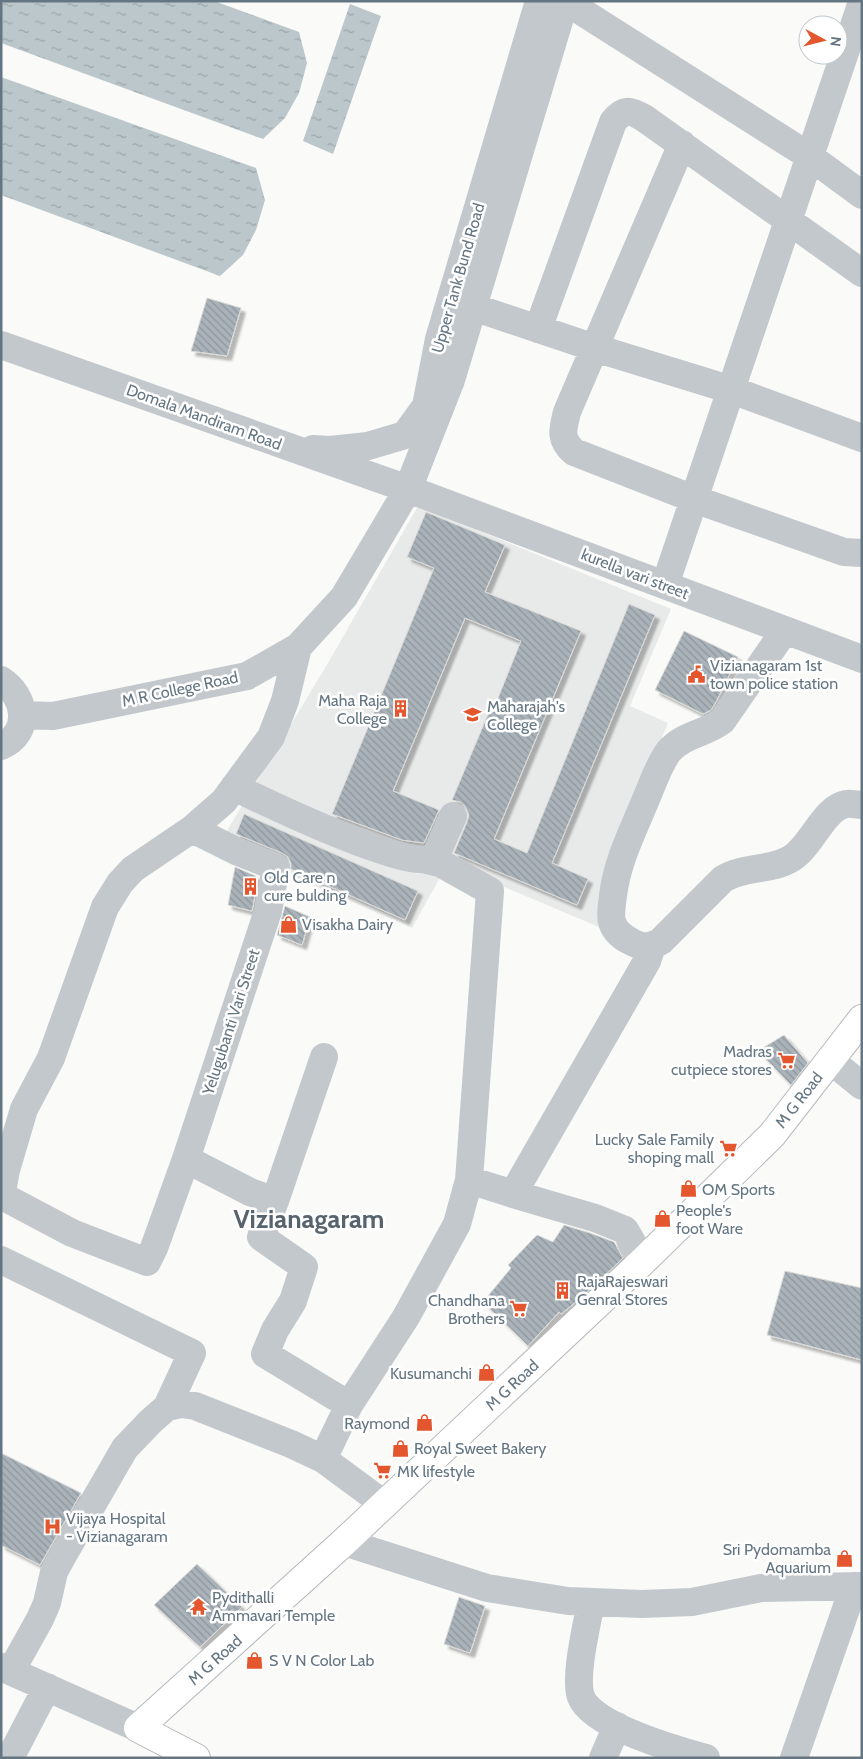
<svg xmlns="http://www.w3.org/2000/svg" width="863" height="1759" viewBox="0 0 863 1759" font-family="Cabin,sans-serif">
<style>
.built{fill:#e8e9e9}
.water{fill:url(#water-ripples)}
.building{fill:url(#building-back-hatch);stroke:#dcdcda;filter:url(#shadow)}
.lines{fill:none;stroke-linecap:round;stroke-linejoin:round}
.major-casing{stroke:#b5babe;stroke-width:30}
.minor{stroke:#c3c8cc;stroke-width:28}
.major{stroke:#fff;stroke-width:28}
.labels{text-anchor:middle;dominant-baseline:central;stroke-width:5;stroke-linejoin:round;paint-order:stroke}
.street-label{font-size:16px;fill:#657683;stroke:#fff}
.poi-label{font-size:16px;fill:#657683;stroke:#fff;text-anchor:start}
.town-label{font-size:26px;font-weight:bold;fill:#57646e;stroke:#fff}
</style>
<defs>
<pattern id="water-ripples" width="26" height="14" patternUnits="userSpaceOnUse" patternTransform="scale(1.25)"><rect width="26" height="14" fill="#bbc7cb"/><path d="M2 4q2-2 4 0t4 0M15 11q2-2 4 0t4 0" fill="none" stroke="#9ca6aa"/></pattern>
<pattern id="building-back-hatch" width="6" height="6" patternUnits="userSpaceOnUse" patternTransform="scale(1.25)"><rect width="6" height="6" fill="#aab3b9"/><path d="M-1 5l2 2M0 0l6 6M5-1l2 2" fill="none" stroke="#8e969c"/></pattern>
<filter id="shadow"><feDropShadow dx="4.5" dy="4.5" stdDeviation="1" flood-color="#0004"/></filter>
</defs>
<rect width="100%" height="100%" fill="#fafaf8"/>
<path class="built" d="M418,506l253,103 -41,97 38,17 -62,150 -7,54 -151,-64 -36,65 -193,-84 109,-181z"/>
<path class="water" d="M1,1h213l85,31 8,31 -8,30 -14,25 -22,21 -262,-96z
M350,4l31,12 -48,138 -30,-13z
M1,77l255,91 9,32 -9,30 -13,25 -23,21 -219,-81z"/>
<path class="building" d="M207,298l34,10 -14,48 -36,-5z
M426,512l79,33 -20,47 96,39 -87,208 33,14 102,-249 26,11 -103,248 36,16 -11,26 -123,-52 13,-31 2,-7 -4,-9 -5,-4 -8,-2 37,-88 3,1 29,-72 -56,-23 -72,173 46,19 -15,33 -22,-3 -70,-26 102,-246 -27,-11z
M684,631l54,26 -21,43 -6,10 -8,4 -48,-24z
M244,814l174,77 -13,29 -114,-51v-6l-3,-6 -6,-4 -46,-19z
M235,867l23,10 -6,34 -24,-6z
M285,906l25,11 -8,28 -25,-10z
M784,1035l24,28 -17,22 -33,-34z
M564,1225l26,8 24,9 9,16 -42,40 -20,16 -2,-2 -31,34 -45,-44 28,-34 -3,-3 29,-30 16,7z
M785,1271l77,17v72l-95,-25z
M1,1453l80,40 -41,72 -39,-20z
M197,1564l45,43 -42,40 -46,-42z
M459,1597l26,9 -15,47 -26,-9z"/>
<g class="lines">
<defs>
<path id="major" d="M196,1758l-58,-30 206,-186 299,-281 129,-126 90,-116"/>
</defs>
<use href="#major" class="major-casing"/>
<path class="minor" d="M565,1l244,155 53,39
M682,144l-115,268c-4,17 -8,27 7,40l120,47 150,53 18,1
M473,307l122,41 137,42 130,48
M538,329l75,-207c11,-14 17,-12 31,-4l218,155
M1,345l407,144 454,170
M313,449l17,1 38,-4 37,-11 21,-29 13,-67 100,-338
M665,585c66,-194 130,-389 197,-583
M785,630l-63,91c-17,13 -38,13 -53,30 -10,13 -16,32 -23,48 -13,32 -29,62 -33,97 -1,8 -3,18 -1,26 3,9 10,15 18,19 12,7 20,7 31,0l62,-62c21,-13 49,-8 69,-21 20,-13 32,-50 54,-54 5,-1 11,1 16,1
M1,680c25,16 31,53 0,66
M23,715l30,1 194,-40 51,-29 46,-50 64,-108 43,-109 114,-379
M234,787c29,14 179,87 201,70l18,-41
M830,1060l32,26
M186,1159l64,33 25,9 49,-144
M469,1180l44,14 134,-233 5,-15
M513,1194l82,24 30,12 18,31
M2,1196l70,37 75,29 7,-14 32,-89 82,-248 8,-44 -40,-16 -44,-22
M1,1197l5,-27 18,-61 27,-51 54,-151 15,-24 13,-14 59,-40 32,-28 47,-64 14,-36 13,-54
M275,1201l-14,36 43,30 -11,34 -18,29 -10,24 84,51
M1,1260l191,93 -25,54
M323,1459l26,-54 57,-88 51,-93 12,-44 21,-289 -50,-28 -13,-3
M344,1542l143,46 81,13 74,3 50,-2 69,-14 101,-2
M591,1602c-4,23 -17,74 -10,95 11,29 96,53 125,61
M1,1667l137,61
M11,1671l29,-52 7,-16 7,-31 8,-15 63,-109 26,-27 16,-14 14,-3 14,2 96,38 32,15 61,45
M10,1758l37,-71
M603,1758l14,-32
M794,1758l60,-172"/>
<use href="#major" class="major"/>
</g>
<defs>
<symbol id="civic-bare" viewBox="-9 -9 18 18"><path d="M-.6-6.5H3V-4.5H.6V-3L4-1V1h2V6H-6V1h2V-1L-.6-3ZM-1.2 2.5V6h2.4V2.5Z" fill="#e4572e" stroke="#fff" stroke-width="2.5" paint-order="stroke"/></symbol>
<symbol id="building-bare" viewBox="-9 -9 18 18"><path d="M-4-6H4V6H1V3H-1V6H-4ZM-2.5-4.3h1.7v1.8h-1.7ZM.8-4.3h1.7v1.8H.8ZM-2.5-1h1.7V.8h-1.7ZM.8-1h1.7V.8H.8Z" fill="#e4572e" stroke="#fff" stroke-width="2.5" paint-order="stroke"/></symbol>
<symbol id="university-bare" viewBox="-9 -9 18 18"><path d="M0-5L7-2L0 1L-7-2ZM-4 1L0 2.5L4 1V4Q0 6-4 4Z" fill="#e4572e" stroke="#fff" stroke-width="2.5" paint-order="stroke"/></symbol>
<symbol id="shop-bare" viewBox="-9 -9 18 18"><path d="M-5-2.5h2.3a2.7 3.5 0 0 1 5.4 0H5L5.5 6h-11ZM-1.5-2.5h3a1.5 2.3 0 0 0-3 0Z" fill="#e4572e" stroke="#fff" stroke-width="2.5" paint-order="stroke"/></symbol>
<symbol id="supermarket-bare" viewBox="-9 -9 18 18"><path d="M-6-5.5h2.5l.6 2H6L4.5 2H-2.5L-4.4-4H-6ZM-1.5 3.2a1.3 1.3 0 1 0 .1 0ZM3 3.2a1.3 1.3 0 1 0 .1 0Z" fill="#e4572e" stroke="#fff" stroke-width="2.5" paint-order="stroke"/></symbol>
<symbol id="hospital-bare" viewBox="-9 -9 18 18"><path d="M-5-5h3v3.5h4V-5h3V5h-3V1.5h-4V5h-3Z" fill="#e4572e" stroke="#fff" stroke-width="2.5" paint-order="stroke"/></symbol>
<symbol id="temple-bare" viewBox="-9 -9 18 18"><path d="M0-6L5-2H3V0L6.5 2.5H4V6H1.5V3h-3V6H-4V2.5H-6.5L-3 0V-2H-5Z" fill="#e4572e" stroke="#fff" stroke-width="2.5" paint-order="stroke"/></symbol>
</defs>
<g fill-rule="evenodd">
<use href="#civic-bare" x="684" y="662" width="25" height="25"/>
<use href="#building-bare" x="388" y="696" width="25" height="25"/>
<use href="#university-bare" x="460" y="702" width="25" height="25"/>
<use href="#building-bare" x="238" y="874" width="25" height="25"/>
<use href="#shop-bare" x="276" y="912" width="25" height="25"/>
<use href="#supermarket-bare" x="774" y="1048" width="25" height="25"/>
<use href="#supermarket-bare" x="716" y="1136" width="25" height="25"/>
<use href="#shop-bare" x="676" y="1176" width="25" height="25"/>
<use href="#shop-bare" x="650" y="1206" width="25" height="25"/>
<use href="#building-bare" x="550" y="1278" width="25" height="25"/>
<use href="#supermarket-bare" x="506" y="1296" width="25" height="25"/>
<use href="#shop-bare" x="474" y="1360" width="25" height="25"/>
<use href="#shop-bare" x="412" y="1410" width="25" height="25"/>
<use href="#shop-bare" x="388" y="1436" width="25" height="25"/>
<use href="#supermarket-bare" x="370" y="1458" width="25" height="25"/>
<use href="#hospital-bare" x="40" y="1514" width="25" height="25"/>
<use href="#shop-bare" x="832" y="1546" width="25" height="25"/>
<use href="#temple-bare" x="186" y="1594" width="25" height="25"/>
<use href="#shop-bare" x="242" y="1648" width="25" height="25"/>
</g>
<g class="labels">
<g class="street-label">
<text transform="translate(458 278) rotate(-74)">Upper Tank Bund Road</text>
<text transform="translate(204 417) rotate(20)">Domala Mandiram Road</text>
<text transform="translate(635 574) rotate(21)">kurella vari street</text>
<text transform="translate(180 689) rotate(-12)">M R College Road</text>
<text transform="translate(231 1022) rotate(-72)">Yelugubanti Vari Street</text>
<text transform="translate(799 1100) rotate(-52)">M G Road</text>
<text transform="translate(512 1385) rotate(-43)">M G Road</text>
<text transform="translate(215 1660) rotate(-42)">M G Road</text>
</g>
<g class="poi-label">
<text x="710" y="665">Vizianagaram 1st<tspan x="710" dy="18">town police station</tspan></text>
<text x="387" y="700" text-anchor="end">Maha Raja<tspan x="387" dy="18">College</tspan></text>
<text x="487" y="706">Maharajah's<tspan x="487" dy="18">College</tspan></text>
<text x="264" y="877">Old Care n<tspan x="264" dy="18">cure bulding</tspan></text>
<text x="302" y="924">Visakha Dairy</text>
<text x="772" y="1051" text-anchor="end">Madras<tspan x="772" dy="18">cutpiece stores</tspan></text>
<text x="714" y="1139" text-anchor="end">Lucky Sale Family<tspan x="714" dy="18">shoping mall</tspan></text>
<text x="702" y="1189">OM Sports</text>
<text x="676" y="1210">People's<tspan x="676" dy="18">foot Ware</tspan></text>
<text x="577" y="1281">RajaRajeswari<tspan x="577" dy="18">Genral Stores</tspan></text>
<text x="505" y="1300" text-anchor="end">Chandhana<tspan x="505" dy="18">Brothers</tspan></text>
<text x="472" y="1373" text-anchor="end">Kusumanchi</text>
<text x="410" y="1423" text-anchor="end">Raymond</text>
<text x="414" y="1448">Royal Sweet Bakery</text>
<text x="397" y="1471">MK lifestyle</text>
<text x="66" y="1518">Vijaya Hospital<tspan x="66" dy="18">- Vizianagaram</tspan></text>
<text x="831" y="1549" text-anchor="end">Sri Pydomamba<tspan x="831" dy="18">Aquarium</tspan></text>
<text x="212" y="1597">Pydithalli<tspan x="212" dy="18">Ammavari Temple</tspan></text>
<text x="269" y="1660">S V N Color Lab</text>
</g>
<g class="town-label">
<text x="309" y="1219">Vizianagaram</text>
</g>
</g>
<rect width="863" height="1759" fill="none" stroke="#657683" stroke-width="5"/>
<g transform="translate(823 40) rotate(97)"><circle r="24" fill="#ffffff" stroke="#c1c8cd"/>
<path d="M0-4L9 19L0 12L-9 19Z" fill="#e4572e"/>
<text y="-8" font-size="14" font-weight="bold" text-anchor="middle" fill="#657683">N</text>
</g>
</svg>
